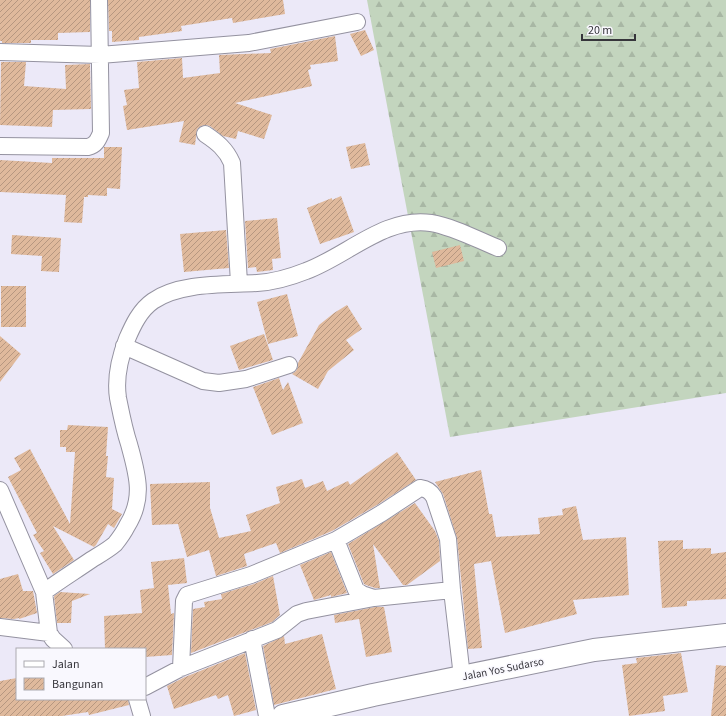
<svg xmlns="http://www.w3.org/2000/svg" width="726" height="716" viewBox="0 0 726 716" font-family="'Source Sans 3',sans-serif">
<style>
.forest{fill:url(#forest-firs)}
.building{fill:url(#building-hatch)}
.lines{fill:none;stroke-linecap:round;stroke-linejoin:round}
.street-casing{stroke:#9492a0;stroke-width:18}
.highway-casing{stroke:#9492a0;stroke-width:24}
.street{stroke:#fff;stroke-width:16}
.highway{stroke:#fff;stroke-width:22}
.labels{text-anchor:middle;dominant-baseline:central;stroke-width:3;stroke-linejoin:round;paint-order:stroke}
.street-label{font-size:11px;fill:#36353b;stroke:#f9f8fe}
</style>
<defs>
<pattern id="forest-firs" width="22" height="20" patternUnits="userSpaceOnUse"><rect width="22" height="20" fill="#c3d5be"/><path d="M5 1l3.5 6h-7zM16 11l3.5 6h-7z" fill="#a8b7a4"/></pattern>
<pattern id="building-hatch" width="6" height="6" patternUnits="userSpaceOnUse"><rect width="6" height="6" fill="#dfb99c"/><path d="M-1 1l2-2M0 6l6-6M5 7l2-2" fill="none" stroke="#b69780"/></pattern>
</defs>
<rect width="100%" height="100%" fill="#ece9f8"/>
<path class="forest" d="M367,0h359v393l-276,44z"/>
<path class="building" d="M0,0h90v32l-32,1v7h-27v3h-29v-2h-2z
M108,0h175l2,14 -52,9 -1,-5 -51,8 1,5 -43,6v3l-27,2v-11h-3z
M365,30l9,20 -13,6 -11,-22z
M335,36l3,25 -28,4 1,4 -3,1 4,16 -77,17 37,12 -8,24 -26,-8 -2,8 -13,-3 -13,-10 -5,-1 -4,1 -4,3 -2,16 -16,-3 5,-21 -57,9 -4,-24 4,-1 -3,-15 15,-2 -2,-26 45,-4 1,20 37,-5 -1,-18 52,-2 -1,-4z
M1,62h25l-2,24 42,3 -1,-24 25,-1 1,45 -38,1 -1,17 -52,-2z
M365,143l5,22 -19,4 -5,-22z
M104,147h18l-2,42 -13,-1v8l-19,-1v2h-4l-2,26 -18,-1 2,-27 -66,-3v-32l52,3v-5h52z
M341,196l13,36 -34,12 -13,-36 25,-10v2z
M277,218l4,40 -9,1 1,11 -16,2 -1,-5 -8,1 -3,-47z
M226,230l3,38 -45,4 -4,-38z
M12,235l49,3 -2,34 -18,-1 1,-15 -31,-2z
M460,245l4,16 -28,7 -4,-16z
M1,286h25v41h-25z
M287,294l11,42 -30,8 -11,-42z
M347,305l15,24 -16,11 8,10 -26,21 -10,18 -26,-15 4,-3 2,-4v-4l21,-38 15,-12z
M264,334l9,26 -34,10 -9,-24z
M0,336l21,18 -21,28z
M279,378l4,12 5,-8 15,41 -31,12 -19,-48z
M68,425l40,2 -2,29h2l-2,21 8,1 -2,31 10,5 -8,14 -6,-4 -12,21 -2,2 -41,-21 21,34 -21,14 -13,-21 4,-2 -11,-16 4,-2 -29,-56 13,-7 -7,-12 16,-9 40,75 5,-72h-9v-5h-6v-17h7z
M397,452l19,28 -39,25 -45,26 -52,22 -4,-10 -32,11 3,12 -31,10 -7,-26 -22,7 -9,-33 -26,1 -2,-41 60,-2v26l9,30 32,-7 -5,-16 34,-12 -4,-16 26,-8 3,9 18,-7 4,10 21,-10 2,4z
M481,470l8,44h3l4,23 44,-3 -2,-16 25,-3 -1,-6 14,-3 7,34 43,-3 3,58 -56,5 4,14 -72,19 -14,-72 -17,3 8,84 -14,1 -11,-111 -14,-44 -8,-12z
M415,503l20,28 4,10 1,20 -33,24h-4l-30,-41 7,44h-5l-9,-3 -2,-1 -16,-40z
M683,540v9l28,-1v6l15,-2v47l-39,2v5l-25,2 -4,-67z
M331,552l16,41 -16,4v-2l-17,5 -14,-35z
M184,558l3,25 -19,2 3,29 3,-1 -2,42 -27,2v-8h-40l-1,-33 38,-3 -2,-23 14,-2 -3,-26z
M18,574l5,17h10l4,22 -18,6v-1l-5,1 -14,-1v-39z
M273,576l7,39 -8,7 -81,31 2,-44 12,-2 -1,-5 18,-3 -1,-5 33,-10z
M60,592l30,2 -18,7 -1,22h-14l-3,-27z
M375,607h9l8,45 -26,5 -7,-38 -24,4 -1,-8z
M322,634l14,55 -62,16 -11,-59 21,-10 1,8z
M245,653l11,57 -22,6 -6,-21 -10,4 -2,-4 -42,14 -7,-23 18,-9z
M681,653l7,39 -25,4 2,15 -36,5 -7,-51 15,-2 -1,-5z
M716,665l10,1v50h-15z
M17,678v21h111l1,6 -40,10 -1,-3 -26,4h-62v-35z"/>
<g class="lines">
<defs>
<path id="street" d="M0,52l100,3 149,-12 108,-21
M205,134c12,8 21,15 27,29l7,120
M0,146l88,1c8,-2 10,-7 13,-14l-2,-133
M124,346l79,35 16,2 27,-4 43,-14
M0,490l44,102 5,41
M336,540l20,50 6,4 12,4
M44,592c15,-11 31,-21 47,-32 8,-5 17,-10 24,-16 4,-5 9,-12 12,-18 18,-29 10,-52 2,-82 -5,-15 -8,-31 -11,-46 -3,-20 2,-41 9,-59 6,-14 13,-29 26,-38 27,-19 73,-16 104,-18 17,-1 34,-6 49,-12 41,-15 79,-55 125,-48 23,4 45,16 67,25
M0,627l49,6 4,6 11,10
M252,639l15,77
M181,668l3,-67 3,-6 64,-20 85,-35 46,-27 38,-25c7,1 10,3 14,9l14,42 4,51 10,87
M145,687l36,-19 96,-38 20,-16 9,-3 68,-13 78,-8
M137,699l5,17"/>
<path id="highway" d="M283,716l90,-21 221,-45 132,-15"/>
</defs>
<use href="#street" class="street-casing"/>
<use href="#highway" class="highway-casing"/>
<use href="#street" class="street"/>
<use href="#highway" class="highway"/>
</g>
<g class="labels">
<g class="street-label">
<text transform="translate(503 669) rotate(-11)">Jalan Yos Sudarso</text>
</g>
</g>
<rect x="16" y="648" width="130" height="52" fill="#f9f8fe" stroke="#abaab0"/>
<rect x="24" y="661" width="20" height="6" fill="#ffffff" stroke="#abaab0"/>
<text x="52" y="668" font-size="12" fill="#36353b">Jalan</text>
<rect x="24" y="678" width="20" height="12" fill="url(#building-hatch)" stroke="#abaab0"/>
<text x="52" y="688" font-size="12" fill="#36353b">Bangunan</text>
<path d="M582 34v6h53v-6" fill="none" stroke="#36353b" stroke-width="2"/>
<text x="588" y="34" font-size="12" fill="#36353b" stroke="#f9f8fe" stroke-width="3" paint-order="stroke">20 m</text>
</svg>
